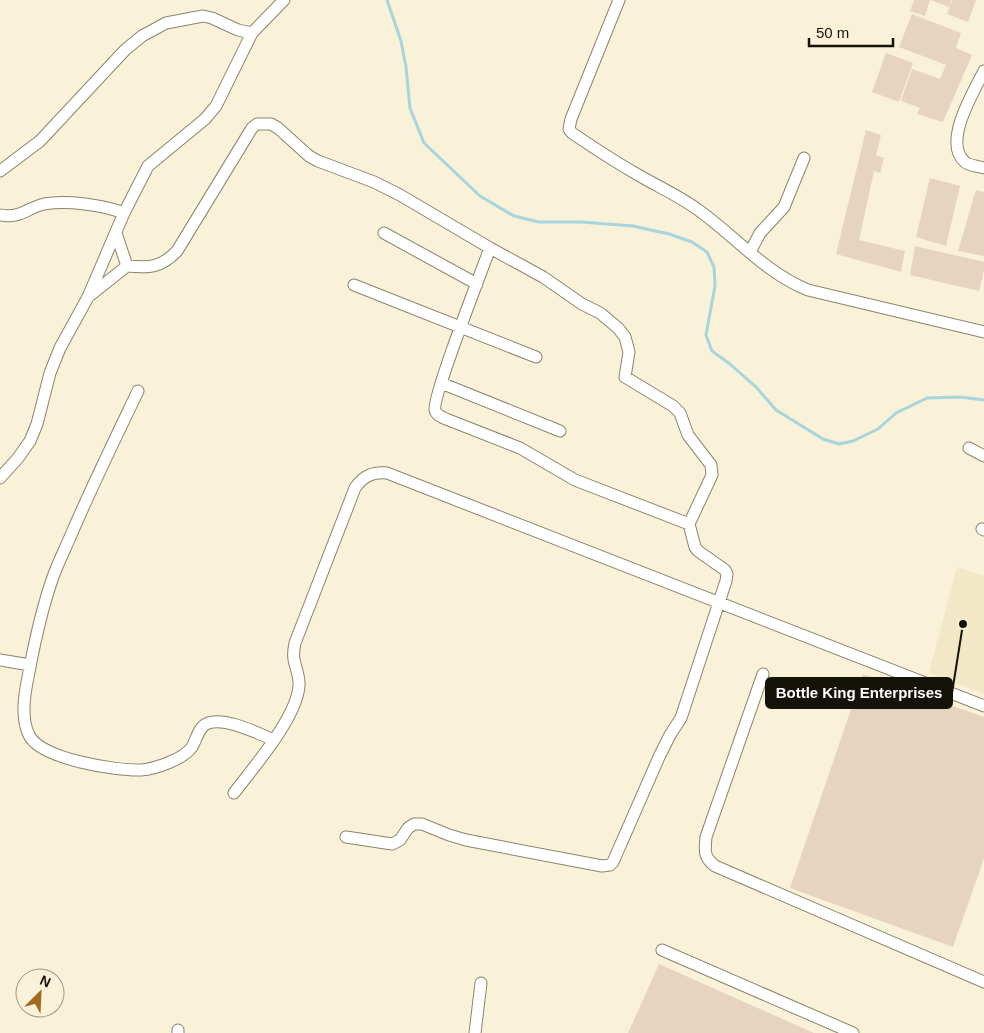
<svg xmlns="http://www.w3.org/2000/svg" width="984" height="1033" viewBox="0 0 984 1033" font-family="Arial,sans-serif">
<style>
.built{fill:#f2e8c7}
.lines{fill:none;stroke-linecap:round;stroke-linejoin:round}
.stream{stroke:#a6d5dd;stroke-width:3}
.building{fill:#e7d4c0}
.minor-casing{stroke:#8b846e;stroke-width:13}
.minor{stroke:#fff;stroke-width:11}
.leader{fill:none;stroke:#15120a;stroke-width:2}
.callout-dot{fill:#15120a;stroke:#f9f1d8;stroke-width:2}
.callout{fill:#15120a;stroke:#15120a;stroke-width:2}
.callout-label{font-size:15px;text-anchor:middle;font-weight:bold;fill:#fff}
</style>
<rect width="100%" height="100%" fill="#f9f1d8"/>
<path class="built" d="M957,567l27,9v118l-55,-21z"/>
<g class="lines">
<path class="stream" d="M387,0l14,41 5,26 4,41 14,35 56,53 34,20 25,6h42l52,4 36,8 23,8 15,10 7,15 1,19 -9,49 6,16 18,13 26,23 20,23 47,29 16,5 14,-3 25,-12 18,-16 31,-15 33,-1 24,3"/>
</g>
<path class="building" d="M914,0h16l-5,16 -15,-5z
M930,0h21l-2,7z
M952,0h24l-8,22 -21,-8z
M912,14l49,19 -5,15 16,7 -29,67 -26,-8 3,-6 -19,-7 11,-32 28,10 6,-14 -47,-18z
M886,53l27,10 -14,39 -27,-10z
M866,130l15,5 -5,20 8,3 -4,15 -6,-2 -15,69 46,11 -4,21 -65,-18z
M930,178l30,8 -14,60 -30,-9z
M976,190l8,2v64l-26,-5z
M915,246l69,16v8l-5,21 -69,-16z
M863,674l121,43v141l-31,89 -163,-59z
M659,964l155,69h-186z"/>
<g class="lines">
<defs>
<path id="minor" d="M619,0l-48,119 -2,10 3,4c22,15 45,30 68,43 19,11 39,20 57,33 37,26 68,64 111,81l176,42
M984,71c-10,20 -42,72 -19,91 4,4 14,4 19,6
M0,171l40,-30 85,-91 17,-14 24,-13 37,-7 9,2 26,12 14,3
M0,215c20,4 27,-7 44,-11 23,-4 59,1 80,9
M116,233l11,33
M384,233l93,51
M490,248c-8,22 -58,150 -55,162 1,5 7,7 11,9l74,29 55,32 114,44
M750,252l10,-19 24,-26 20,-49
M354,285l182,72
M88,297l39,-31c22,2 34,2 50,-15l75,-123 5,-4h14l7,4 31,28 9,5 56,21 26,13 90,53 53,29 39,27 18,9 18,15 7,9 4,15 -4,25 48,29 7,7 8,22 23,30 1,10 -23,49 6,23 3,4 27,19 2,4 -1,7 -45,137 -11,17 -11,22 -46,105 -3,3 -8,1 -136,-26 -17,-5 -27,-11h-8l-6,4 -8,12 -8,4 -46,-7
M441,383l119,48
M138,391c-23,48 -46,95 -67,144 -6,14 -13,28 -18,42 -11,31 -18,63 -24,95 -4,19 -9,45 0,63 11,24 88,36 112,35 14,-1 43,-11 51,-23 5,-8 6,-20 16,-24 18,-6 49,10 66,17
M969,448l15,8
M0,478l18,-20 12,-17 7,-17 13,-51 10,-25 28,-51 36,-84 24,-47 57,-47 11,-13 36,-73 32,-33
M982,529l2,1
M0,660l30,5
M763,674l-57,163c-1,13 -3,20 9,29l269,116
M234,793c19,-25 64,-77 65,-108 1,-8 -4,-18 -5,-26 -1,-5 0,-11 1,-16l60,-155c9,-13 18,-16 32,-15l597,233
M662,950l191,83
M178,1030v3
M475,1033l6,-50"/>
</defs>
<use href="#minor" class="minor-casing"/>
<use href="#minor" class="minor"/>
</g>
<path class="leader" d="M963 624L952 693"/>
<circle class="callout-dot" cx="963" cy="624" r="5"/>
<rect class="callout" x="766" y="678" width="186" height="30" rx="5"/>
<g class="callout-label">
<text x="859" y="698">Bottle King Enterprises</text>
</g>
<g transform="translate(40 993) rotate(24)"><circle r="24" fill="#f9f1d8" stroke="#9e9886"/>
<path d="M0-4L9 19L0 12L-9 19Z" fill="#9e6c21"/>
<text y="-8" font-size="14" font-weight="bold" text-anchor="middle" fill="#15120a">N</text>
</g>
<path d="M809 38v8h84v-8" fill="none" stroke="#15120a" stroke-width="2.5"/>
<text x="816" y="38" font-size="15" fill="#15120a" stroke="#f9f1d8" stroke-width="4" paint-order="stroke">50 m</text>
</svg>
